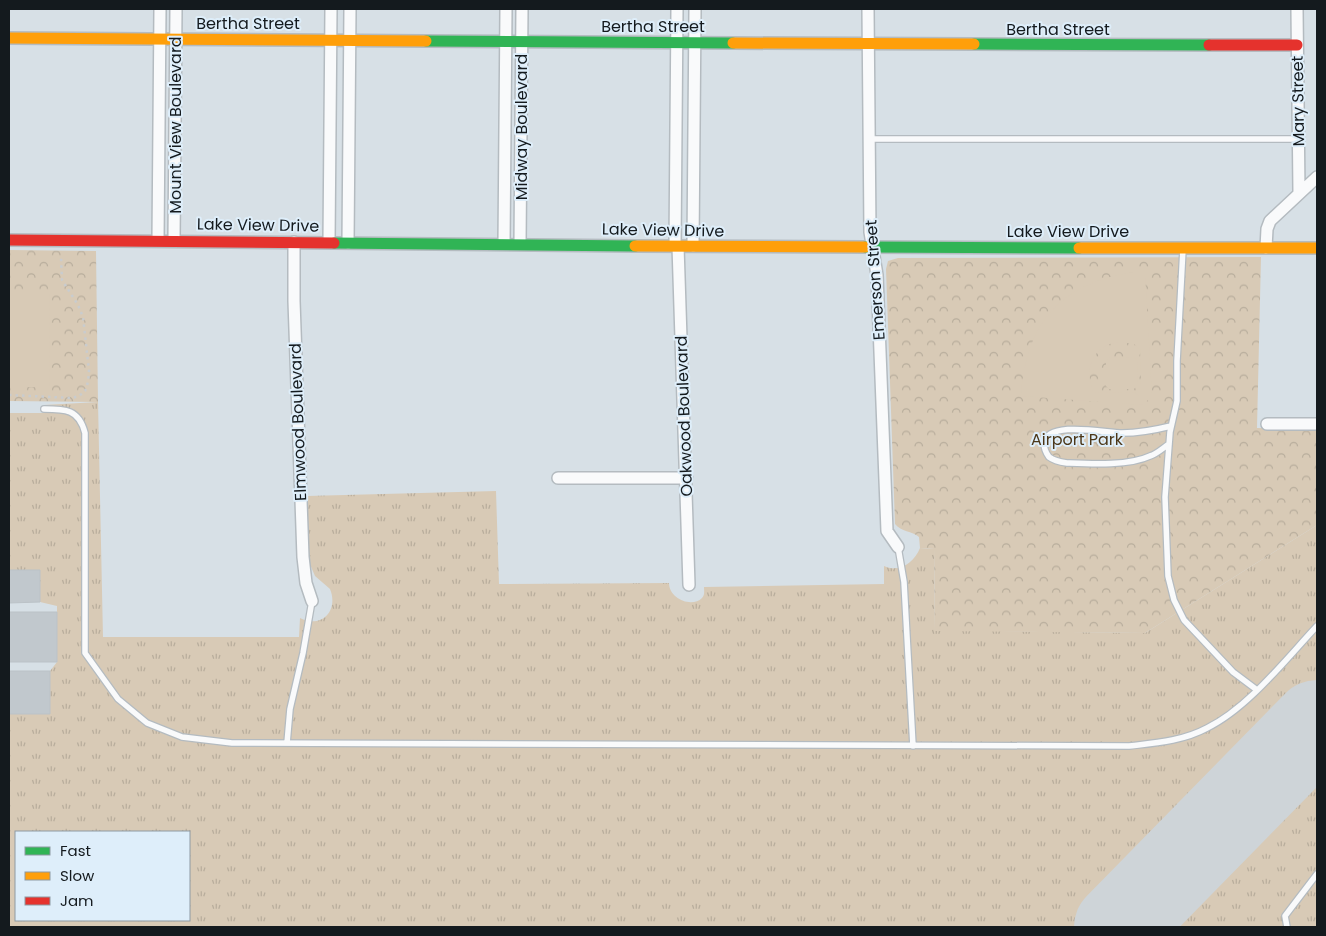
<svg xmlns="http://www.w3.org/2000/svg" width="1326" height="936" viewBox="0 0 1326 936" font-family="Poppins,sans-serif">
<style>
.grass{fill:url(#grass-tufts);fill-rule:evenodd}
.park{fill:url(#park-crowns)}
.garden{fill:#d8cab6;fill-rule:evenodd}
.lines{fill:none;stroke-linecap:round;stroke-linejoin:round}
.runway{stroke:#ced4d8;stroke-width:88}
.building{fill:#c1c8cd;stroke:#bbc2c7}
.lane-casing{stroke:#b4bbc0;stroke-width:8}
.street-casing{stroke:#b4bbc0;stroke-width:14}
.fast-casing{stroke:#b4bbc0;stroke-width:14}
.slow-casing{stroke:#b4bbc0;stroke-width:14}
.jam-casing{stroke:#b4bbc0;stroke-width:14}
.path{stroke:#c9ccce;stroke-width:2.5;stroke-dasharray:2.5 4;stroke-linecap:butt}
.lane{stroke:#f9fafb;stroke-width:5.5}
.street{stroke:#f9fafb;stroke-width:11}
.fast{stroke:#30b455;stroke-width:11}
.slow{stroke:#ff9f0a;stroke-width:11}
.jam{stroke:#e5322d;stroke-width:11}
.labels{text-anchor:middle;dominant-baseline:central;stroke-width:4;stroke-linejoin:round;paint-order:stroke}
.street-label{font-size:16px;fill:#141a1e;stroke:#deeefa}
.park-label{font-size:16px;fill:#4c3718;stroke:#deeefa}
</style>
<defs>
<pattern id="grass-tufts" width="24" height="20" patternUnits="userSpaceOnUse" patternTransform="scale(1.25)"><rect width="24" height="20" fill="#d8cab6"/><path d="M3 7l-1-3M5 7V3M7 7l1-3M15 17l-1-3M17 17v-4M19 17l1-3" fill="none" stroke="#b8ad9c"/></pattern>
<pattern id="park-crowns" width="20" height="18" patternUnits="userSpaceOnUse" patternTransform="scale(1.25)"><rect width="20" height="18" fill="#d8cab6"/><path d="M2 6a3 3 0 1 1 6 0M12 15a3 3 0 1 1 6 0" fill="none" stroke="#b8ad9c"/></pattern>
</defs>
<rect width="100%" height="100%" fill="#d7e0e6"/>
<path class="grass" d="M98,402l5,235h196l1,-19c21,11 39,-7 30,-29l-15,-13 -6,-14 -2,-66 189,-5 3,93 170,-1c0,16 23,25 33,15 3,-3 2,-7 2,-11l180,-3v-18c15,7 30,-3 36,-18l14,1 1,81 210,3 172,-108v166l-233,236h-1075v-213h41v-43l7,-9v-56l-17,-4v-32h-31v-157h35v-8zM16,832h173v88h-173z
M1317,768v159h-155z"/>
<path class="park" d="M9,250l87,1 2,151 -89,-1z
M1261,257l-4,171 60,1v96l-172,108 -210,-2 -1,-82 -14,-1 -1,-11c-7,-6 -18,-5 -24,-13l-9,-255 2,-8 10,-3z"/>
<path class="garden" d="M1128,273h17l7,123 -9,9 -122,-9c5,-70 36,-110 107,-123zM1121,342l13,2 6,5 1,36 4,4v3l-6,4 -5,-4 -40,1c-11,-23 -1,-50 27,-51z
M9,293h41l-1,94h-40z
M1134,357l3,4 1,24 -4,4h-25l-3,-3v-25l3,-3z"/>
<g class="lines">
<path class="runway" d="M1118,927l199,-203"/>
</g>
<path class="building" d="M9,570h31v32l-31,1z
M9,612h48v50h-48z
M9,671h41v43h-41z"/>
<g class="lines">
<defs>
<path id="lane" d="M870,139h429
M1183,249l-6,112v40l-7,31 -5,65 3,79 6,24 10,20 49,52 24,18
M44,409c21,0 35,0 41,24v220l33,46 29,24 35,14 50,6 897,3c26,-3 54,-5 78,-18 41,-20 79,-69 110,-102
M1169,444c-6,4 -12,10 -19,12 -21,10 -59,8 -83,7 -7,-1 -13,-2 -18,-6 -3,-4 -5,-9 -5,-14 4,-23 62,-10 78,-10 17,0 33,-3 49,-7
M898,547l6,35 9,164
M287,743l3,-34 13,-56 9,-52
M1287,927l-2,-11 32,-42"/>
<path id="street" d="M868,9l2,223 7,43 10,256 11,16
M1297,9l2,184
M158,240l2,-231
M174,240l2,-231
M294,242v59l9,256 3,26 6,18
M329,242l2,-233
M348,243l2,-234
M504,244l2,-235
M520,244l2,-235
M675,246l2,-237
M678,246l11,339
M693,246l2,-237
M1266,248l1,-19 3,-8 47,-44
M1267,424h50
M558,478h129"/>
<path id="fast" d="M426,41l307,2
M974,44l235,1
M334,243l301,3
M865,247l214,1"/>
<path id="slow" d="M9,38l417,3
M733,43l241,1
M635,246l230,1
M1079,248h238"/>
<path id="jam" d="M1209,45h88
M9,240l325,3"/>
</defs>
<use href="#lane" class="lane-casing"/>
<use href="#street" class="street-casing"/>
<use href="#fast" class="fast-casing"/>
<use href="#slow" class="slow-casing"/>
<use href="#jam" class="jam-casing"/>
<path class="path" d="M9,395l63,3 7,-2 6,-5 3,-9 1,-11 -6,-54 -5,-12 -16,-25 -1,-23"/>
<use href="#lane" class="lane"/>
<use href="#street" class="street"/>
<use href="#fast" class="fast"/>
<use href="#slow" class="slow"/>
<use href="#jam" class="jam"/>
</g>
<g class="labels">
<g class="street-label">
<text x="248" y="23">Bertha Street</text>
<text x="653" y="26">Bertha Street</text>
<text x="1058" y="29">Bertha Street</text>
<text transform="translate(1298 101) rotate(-91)">Mary Street</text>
<text transform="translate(175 125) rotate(-90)">Mount View Boulevard</text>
<text transform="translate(521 127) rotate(-90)">Midway Boulevard</text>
<text transform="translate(258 225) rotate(1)">Lake View Drive</text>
<text transform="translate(663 230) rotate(1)">Lake View Drive</text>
<text x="1068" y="231">Lake View Drive</text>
<text transform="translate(875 280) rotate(-94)">Emerson Street</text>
<text transform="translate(684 416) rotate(-92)">Oakwood Boulevard</text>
<text transform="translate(298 422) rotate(-92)">Elmwood Boulevard</text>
</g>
<g class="park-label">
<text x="1077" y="439">Airport Park</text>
</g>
</g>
<rect width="1326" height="936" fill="none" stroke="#141a1e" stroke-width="20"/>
<rect x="15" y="831" width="175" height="90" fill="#deeefa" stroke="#8d99a2"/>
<rect x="25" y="847" width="25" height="8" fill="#30b455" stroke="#8d99a2"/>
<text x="60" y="856" font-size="15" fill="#141a1e">Fast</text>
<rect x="25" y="872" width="25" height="8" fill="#ff9f0a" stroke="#8d99a2"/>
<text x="60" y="881" font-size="15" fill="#141a1e">Slow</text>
<rect x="25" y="897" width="25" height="8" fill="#e5322d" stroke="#8d99a2"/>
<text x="60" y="906" font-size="15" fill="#141a1e">Jam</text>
</svg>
